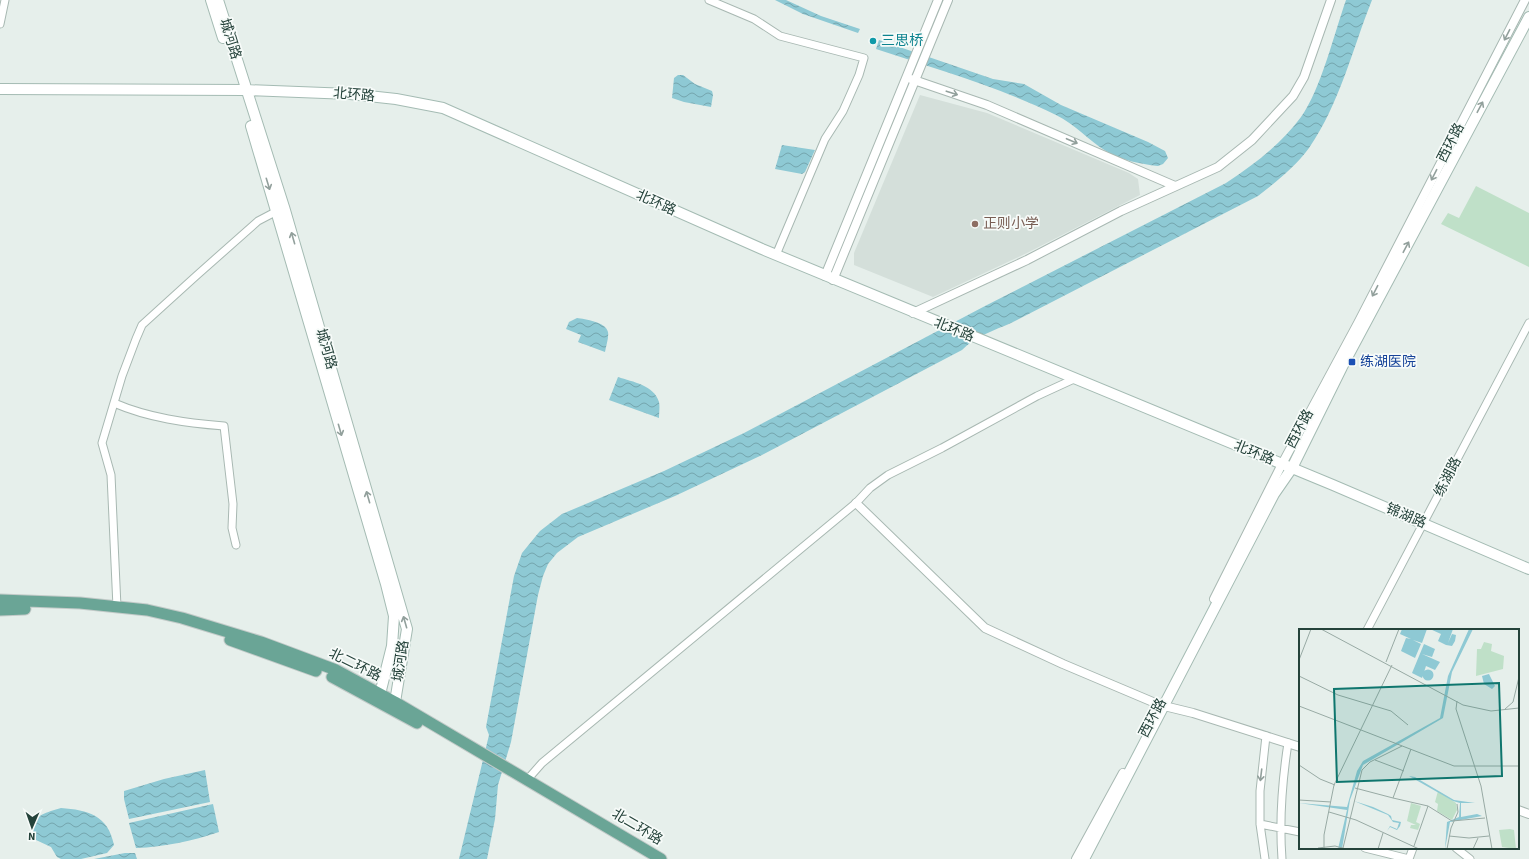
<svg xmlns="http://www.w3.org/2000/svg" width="1529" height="859" viewBox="0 0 1529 859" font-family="'Source Sans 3','Noto Sans SC',sans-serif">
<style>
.built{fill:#d4dfda}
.green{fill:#bfe0c8}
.water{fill:url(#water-waves)}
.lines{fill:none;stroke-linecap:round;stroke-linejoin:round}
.minor-casing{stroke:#a8b8b2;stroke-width:9}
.tertiary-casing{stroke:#a8b8b2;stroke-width:10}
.secondary-casing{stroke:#a4bbb3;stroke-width:12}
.primary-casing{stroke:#c2cac8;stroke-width:13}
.minor{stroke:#fff;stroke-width:7}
.tertiary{stroke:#fff;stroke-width:8}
.secondary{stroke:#fff;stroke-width:10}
.primary{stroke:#6aa596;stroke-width:11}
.oneway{stroke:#92a09c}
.culture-dot{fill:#0f9aa8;stroke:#f7fbf9;stroke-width:1.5}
.education-dot{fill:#8d6e63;stroke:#f7fbf9;stroke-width:1.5}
.transit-dot{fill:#1a4fb4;stroke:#f7fbf9;stroke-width:1.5}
.labels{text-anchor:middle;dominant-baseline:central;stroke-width:3.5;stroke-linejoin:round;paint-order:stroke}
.street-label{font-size:14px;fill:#24423a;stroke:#f7fbf9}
.culture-label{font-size:14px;fill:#0d838f;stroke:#f7fbf9;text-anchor:start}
.education-label{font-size:14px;fill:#785e54;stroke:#f7fbf9;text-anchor:start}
.transit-label{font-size:14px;fill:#164399;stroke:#f7fbf9;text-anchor:start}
.inset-road{fill:none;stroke:#98aaa4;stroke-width:1}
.view{fill:#0f766e;fill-opacity:0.15;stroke:#0f766e;stroke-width:2}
.inset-edge{fill:none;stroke:#24423a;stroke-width:2}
</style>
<defs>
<pattern id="water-waves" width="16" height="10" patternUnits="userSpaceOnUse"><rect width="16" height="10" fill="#8ec9d4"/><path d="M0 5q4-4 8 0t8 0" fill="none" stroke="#74a5ad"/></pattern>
</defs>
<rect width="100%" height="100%" fill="#e6efeb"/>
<path class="built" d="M920,95l67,18 142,60 9,6 2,16 -113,58 -94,44 -79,-32v-12z"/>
<path class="green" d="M1476,186l53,27v54l-88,-43 7,-11 11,5z"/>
<path class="water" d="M775,0h11l35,16 39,13 -2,4 -55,-19z
M1346,0h26c-20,50 -32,103 -63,148 -14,19 -33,34 -51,48l-247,127c-16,7 -37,14 -49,27l-200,105 -87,41 -97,41 -21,16 -9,11 -5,12 -5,19 -27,147 -13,43 -3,34 -8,40h-28l30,-124 -3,-8 28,-151 8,-23 18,-22 22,-17 102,-43 80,-38 241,-127 241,-123c29,-19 54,-38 75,-66 20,-28 33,-83 45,-117z
M879,40l114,39 31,5 37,21 87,37 17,9 3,7 -5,6 -5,2c-18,-2 -37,-6 -52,-15 -18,-11 -31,-27 -50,-36 -57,-28 -120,-46 -180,-66z
M678,75h5l12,9 17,7 1,4 -2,12 -27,-5 -12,-4 2,-20z
M782,145l33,5 -10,22 -3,2 -27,-5z
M577,318c8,1 29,4 31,14 1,6 -2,14 -3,20l-27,-10 3,-7 -15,-6 3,-7z
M618,377c15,5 36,8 41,25 1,5 0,11 0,16l-50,-18z
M205,770l5,32 -81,17 -5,-20v-8l40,-12z
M213,804l6,28c-27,9 -54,15 -83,16l-7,-25z
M61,808c27,2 47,7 53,37l-7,8 -26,6h-20l-4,-2 -6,-10 -15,-7c-10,-23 8,-27 25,-32z
M125,853h10l2,6h-43z"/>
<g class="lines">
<defs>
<path id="minor" d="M709,0l45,19 26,17 84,22 -5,17 -16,36 -18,28 -49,116
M0,24l5,-24
M114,403c35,15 72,20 110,23l9,78 -1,24 4,17
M117,607l-6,-132 -9,-32 20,-67 14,-37 6,-14 54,-49 62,-55 21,-11
M1367,630l162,-307
M527,780l15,-17 314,-260 14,-15 18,-13 54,-27 95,-52 37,-17
M1260,824l40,8
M1365,848l44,11
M1456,848l14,11
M1265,859l-5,-35v-33l6,-55
M1282,859c-3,-40 0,-77 6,-116
M1409,859l4,-11"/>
<path id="tertiary" d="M911,79l76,26 188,81
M825,276l113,-276
M833,280l115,-280
M913,313l114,-53 94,-49 97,-44 34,-27 41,-44 11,-19 27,-77
M856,503l129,125 78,36 97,41 33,8 107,34
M1214,599l68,-135 76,-141 167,-323
M1518,810l11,4
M1076,859l47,-86"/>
<path id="secondary" d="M211,0l12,38
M218,0l66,207 123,422 -12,73
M0,89l246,1 104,4 46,5 47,9 319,141 571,236 196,84
M251,126l135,458 8,32 -2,30 -12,48
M1084,859l190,-365 18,-26 50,-101 187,-350"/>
<path id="primary" d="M0,600l80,3 67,7 35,8 79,24 75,28 59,32 266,157
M0,610l25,-1
M230,640l86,31
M332,677l85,46"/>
</defs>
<use href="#minor" class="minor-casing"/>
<use href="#tertiary" class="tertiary-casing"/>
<use href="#secondary" class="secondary-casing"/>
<use href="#primary" class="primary-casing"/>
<use href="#minor" class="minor"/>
<use href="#tertiary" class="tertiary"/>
<use href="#secondary" class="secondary"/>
<use href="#primary" class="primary"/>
</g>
<defs><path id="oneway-shaft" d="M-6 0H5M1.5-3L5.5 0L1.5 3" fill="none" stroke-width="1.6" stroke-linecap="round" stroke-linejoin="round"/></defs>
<g class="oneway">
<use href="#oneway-shaft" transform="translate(1507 35) rotate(117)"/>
<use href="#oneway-shaft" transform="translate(952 93) rotate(18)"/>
<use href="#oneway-shaft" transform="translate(1480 107) rotate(-62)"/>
<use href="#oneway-shaft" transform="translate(1072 141) rotate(23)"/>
<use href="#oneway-shaft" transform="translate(1434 175) rotate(117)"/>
<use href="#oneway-shaft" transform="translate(268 184) rotate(73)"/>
<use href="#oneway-shaft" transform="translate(293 238) rotate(-106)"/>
<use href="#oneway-shaft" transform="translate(1406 247) rotate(-62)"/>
<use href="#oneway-shaft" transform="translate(1375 291) rotate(117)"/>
<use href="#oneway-shaft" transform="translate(340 430) rotate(74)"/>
<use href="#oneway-shaft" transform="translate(368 497) rotate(-106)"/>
<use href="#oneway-shaft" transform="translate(405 622) rotate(-106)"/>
<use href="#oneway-shaft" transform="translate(1261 775) rotate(97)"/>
</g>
<circle class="culture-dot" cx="873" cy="41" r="4"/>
<circle class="education-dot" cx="975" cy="224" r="4"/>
<rect class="transit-dot" x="1348" y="358" width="8" height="8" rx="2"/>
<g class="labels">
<g class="street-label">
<text transform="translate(230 39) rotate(73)">城河路</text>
<text transform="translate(354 95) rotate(5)">北环路</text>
<text transform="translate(1451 143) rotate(-63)">西环路</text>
<text transform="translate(656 203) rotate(24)">北环路</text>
<text transform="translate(954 330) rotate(22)">北环路</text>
<text transform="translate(326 349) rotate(74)">城河路</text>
<text transform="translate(1300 429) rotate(-62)">西环路</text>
<text transform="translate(1254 453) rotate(22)">北环路</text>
<text transform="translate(1448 477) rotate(-63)">练湖路</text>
<text transform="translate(1406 516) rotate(23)">锦湖路</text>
<text transform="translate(401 661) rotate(-81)">城河路</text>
<text transform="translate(355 665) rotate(26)">北二环路</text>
<text transform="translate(1153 718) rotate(-62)">西环路</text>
<text transform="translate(637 827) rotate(31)">北二环路</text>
</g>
<g class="culture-label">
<text x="881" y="41">三思桥</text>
</g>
<g class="education-label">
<text x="983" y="224">正则小学</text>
</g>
<g class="transit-label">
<text x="1360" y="362">练湖医院</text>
</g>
</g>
<g transform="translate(1299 629)">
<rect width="220" height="220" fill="#e6efeb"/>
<path d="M185,13l8,2 -1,7 13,5 -1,13 -27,7 1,-27h4z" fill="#bfe0c8"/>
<path d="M139,162l18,12 1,7 -5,10 -15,-9 1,-7 -3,-2zM112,174l10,3 -5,16 4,2 -2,6 -8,-2 1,-3h5l-9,-4zM211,200l4,1 2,19 -14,-2 -3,-17z" fill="#bfe0c8"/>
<path d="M103,0h25l-5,14 -9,-3 8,4 -6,14 -14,-7 5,-13 5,1 -11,-5zM131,0h23l-5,14 4,-9 4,1 -1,6 -3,5 -6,-1 -8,-4 3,-7zM170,0h4l-21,43 -9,46 -80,47 -13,35 -8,49h-4l9,-39 -48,-7 48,4 10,-36 6,-10 77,-43 8,-42zM125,15l11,5 -3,8 -10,-3 18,8 -5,8 -9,-4 -4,12 -10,-5zM123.5 46a5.5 5.5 0 1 1 11 0a5.5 5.5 0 1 1-11 0ZM190,45l6,12 -3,3 -8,-5 -2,-8zM110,147l6,1 5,3 34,20 21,3h-14v14l16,-3 5,2 -32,6 -5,27 2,-27 12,-5 1,-14 -7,-2zM55,172l19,6 15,7 3,2 1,4 9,2 -1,4 -3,4 -7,-3 -3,4 3,-5 7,3 2,-6 -6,-1 -5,-7z" fill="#8ec9d4"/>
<path class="inset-road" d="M22,0l142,76 28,6 28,-3M0,31l12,-31M87,33l13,-33M0,47l39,19 53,16 17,14M158,72l-1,8 25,77 11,63M0,77l155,60h65M206,80l8,-7 6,-25M76,131l29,11M0,136l21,14 15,6M56,159l38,10 18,-49M94,169l35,8 24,15 33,-3M0,171l32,2M30,183l27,8 63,29M150,207l20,2 20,-2M115,217l14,-40M19,219l17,-2 11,3M44,219l19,-78 8,-8 32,-16M25,220v-14l10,-50 58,-120M79,220l5,-16M148,220l4,-21 7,-16 -1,-8M174,220l5,-11"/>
<path class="view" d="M200,54l3,93 -165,6 -3,-93z"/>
<rect width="220" height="220" class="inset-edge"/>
</g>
<g transform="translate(32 827) rotate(182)" stroke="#f7fbf9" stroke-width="3" paint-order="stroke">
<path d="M0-3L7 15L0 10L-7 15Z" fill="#24423a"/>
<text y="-6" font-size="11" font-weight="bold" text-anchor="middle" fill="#24423a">N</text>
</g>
</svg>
